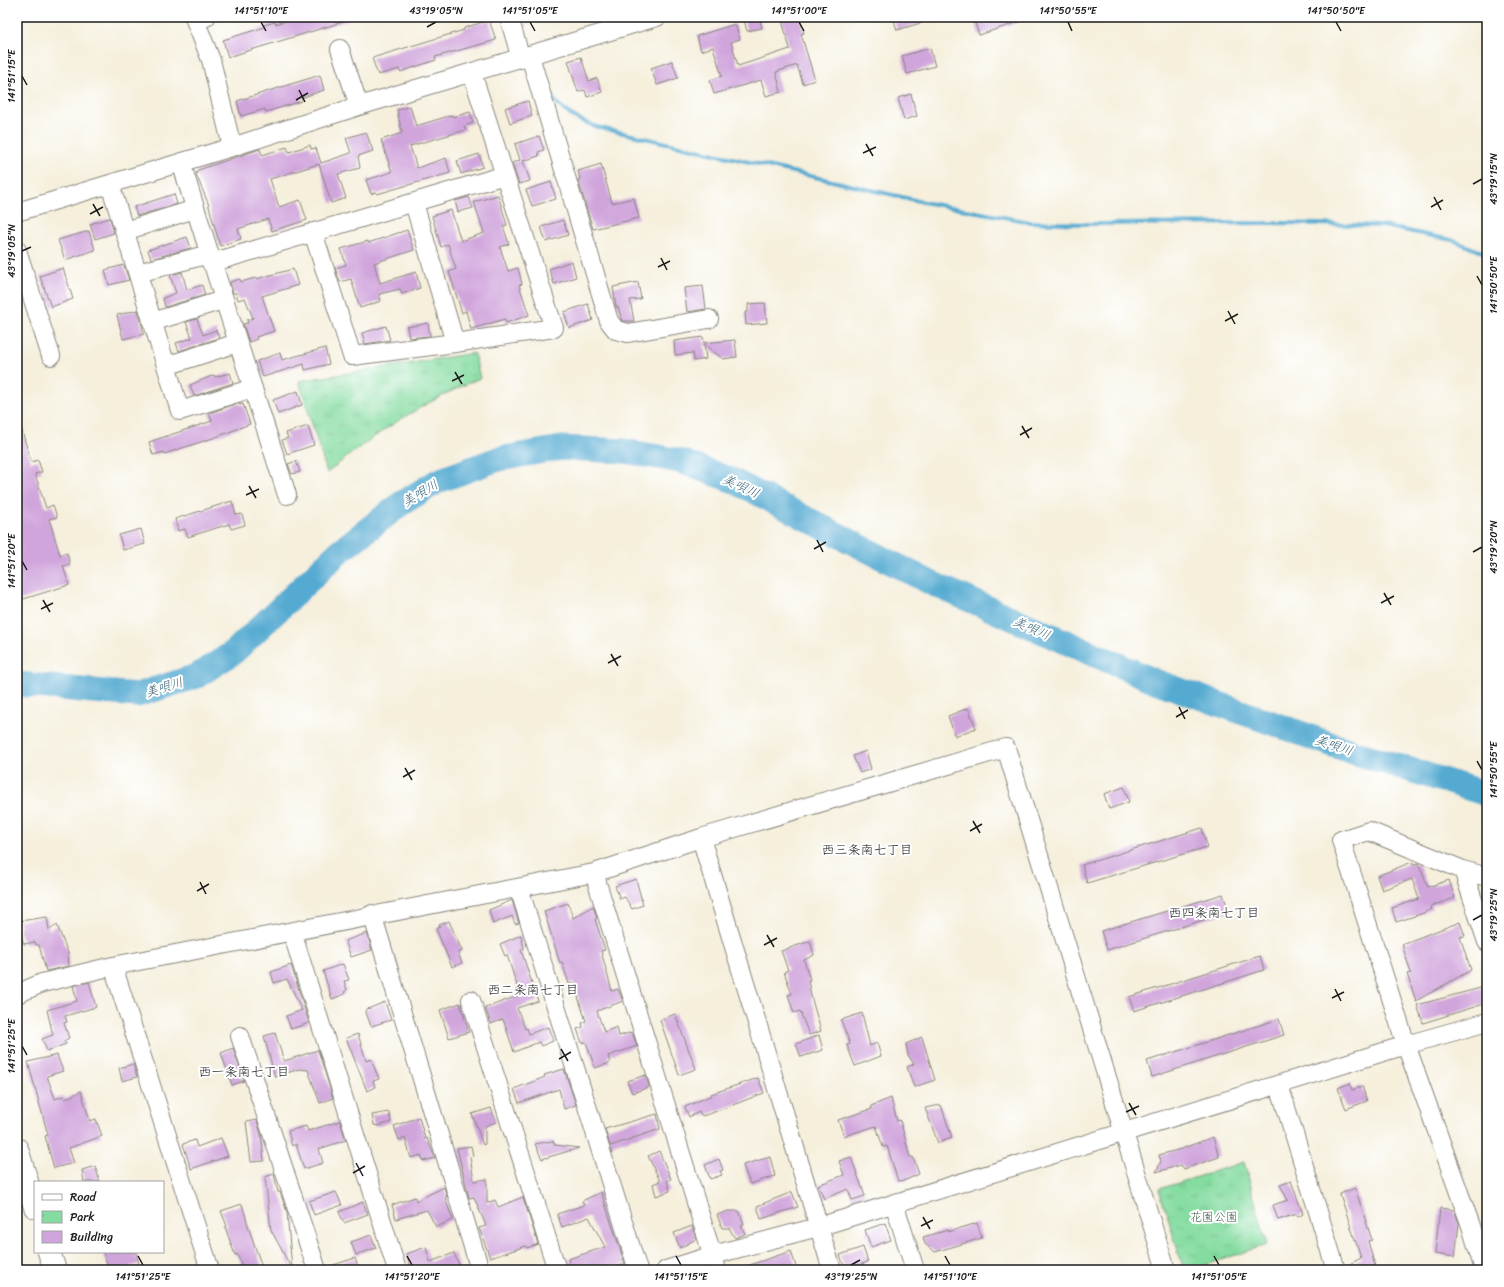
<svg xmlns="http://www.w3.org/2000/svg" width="1504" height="1287" viewBox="0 0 1504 1287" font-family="Sriracha,'Klee One',sans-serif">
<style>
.park{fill:url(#park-tufts);stroke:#507c5e}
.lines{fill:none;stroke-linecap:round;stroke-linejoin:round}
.stream{stroke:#54aad1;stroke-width:4}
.river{stroke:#54aad1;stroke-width:25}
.building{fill:#d0a5dc}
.minor-casing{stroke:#88867c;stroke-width:20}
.highway-casing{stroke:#88867c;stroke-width:24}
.minor{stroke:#fff;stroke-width:18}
.highway{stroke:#fff;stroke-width:22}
.ticks{fill:none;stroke:#1c1c1c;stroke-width:1.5}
.labels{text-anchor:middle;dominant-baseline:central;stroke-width:4;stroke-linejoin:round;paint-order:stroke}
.park-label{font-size:12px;fill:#405f4a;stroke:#fff}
.water-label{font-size:13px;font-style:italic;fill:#386376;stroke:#fff}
.neighbourhood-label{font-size:13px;fill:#1c1c1c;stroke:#fff}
.neatline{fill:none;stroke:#1c1c1c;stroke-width:1.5}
.ticks-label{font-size:10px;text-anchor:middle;fill:#1c1c1c}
</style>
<defs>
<pattern id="park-tufts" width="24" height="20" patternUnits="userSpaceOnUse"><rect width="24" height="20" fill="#84dca0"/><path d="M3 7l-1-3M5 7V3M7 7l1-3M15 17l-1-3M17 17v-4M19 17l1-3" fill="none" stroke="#71bc89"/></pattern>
</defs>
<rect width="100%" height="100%" fill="#fff"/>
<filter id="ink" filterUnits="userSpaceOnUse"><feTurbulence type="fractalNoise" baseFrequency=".025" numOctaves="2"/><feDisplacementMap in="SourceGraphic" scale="8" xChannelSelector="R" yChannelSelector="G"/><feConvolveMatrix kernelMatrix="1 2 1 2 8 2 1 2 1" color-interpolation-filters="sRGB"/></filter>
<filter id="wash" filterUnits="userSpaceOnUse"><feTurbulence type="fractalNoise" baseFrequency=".012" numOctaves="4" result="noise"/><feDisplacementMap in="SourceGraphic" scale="16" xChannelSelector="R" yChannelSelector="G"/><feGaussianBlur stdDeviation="0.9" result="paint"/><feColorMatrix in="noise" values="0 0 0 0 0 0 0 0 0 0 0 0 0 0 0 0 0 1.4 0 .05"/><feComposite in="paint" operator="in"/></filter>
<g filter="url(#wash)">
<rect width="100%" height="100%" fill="#f5efdc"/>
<path class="park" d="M474,353l6,25c-58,25 -105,55 -153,95l-28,-92z
M1244,1162l23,82 -75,26h-8l-25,-81z"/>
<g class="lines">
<path class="stream" d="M526,17l2,5
M549,92c11,19 28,28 48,35l331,76 102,19 56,2 199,-1 98,3 69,14 35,14"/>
<path class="river" d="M17,684l120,11 60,-19 37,-24 106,-101 62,-48 36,-22 60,-22 63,-11 64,3 55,10 54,20 197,102 224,98 192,69 140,44"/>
</g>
<g id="blocks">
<path class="building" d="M298,17h51v3l-121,37 -5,-17 42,-13 -1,-2 11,-3 1,2z
M743,17h16l3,11 -15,3z
M781,17h18l5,16 -3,1 14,46 -12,4 -6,-19 -21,7 5,20 -15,4 -5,-16 -47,14 -4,-14 12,-4 -9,-29 -12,4 -4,-15 38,-12 5,15 -9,3 7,24 52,-17z
M893,17h38v3l-34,10z
M973,17h54l1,2 -49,16z
M489,20l7,20 -61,17 1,3 -36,12 -1,-3 -21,6 -6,-17 92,-28v-2z
M930,48l5,18 -28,8 -5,-18z
M581,57l8,24 8,-3 5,14 -15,5 -2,-7 -7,2 -10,-31z
M672,61l6,17 -21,7 -6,-17z
M320,75l4,15 -23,8 1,3 -36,11 -1,-3 -24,7 -4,-15z
M911,94l6,22 -13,4 -6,-22z
M528,101l4,15 -22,7 -5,-15z
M410,106l6,20 36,-11 1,2 17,-5 3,11 -9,3 2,4 -56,16 7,22 29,-10 4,15 -73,21 -1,-2 -5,2 -5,-14 26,-8 -11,-32 21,-7 -5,-23z
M366,132l7,19 -15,5 2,12 -22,6 8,24 -15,5 -12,-39 -49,15 9,28 21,-7 7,20 -35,11 -4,-12 -30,10 3,10 -21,7 -12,-43 -12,-29 2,-4 62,-21 2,6 25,-8 2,5 21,-7 1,4 5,-1 5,15 30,-10 -5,-15z
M539,136l5,14 -6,2 1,4 -16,5 7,20 -11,3 -7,-21 8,-3 -5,-16z
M479,154l4,13 -22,7 -4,-13z
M601,164l11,39 22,-5 5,20 -46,11 -15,-49 2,-1 -2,-8z
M551,182l5,17 -24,7 -6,-16z
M174,194l3,10 -40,12 -3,-9z
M498,195l9,30 -4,1 6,18 -9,3 8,24 10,-3 4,16 -3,1 10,30 -23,8 -1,-4 -34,10 -5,-18 -4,2 -13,-41 7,-3 -8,-25 -7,3 -9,-31 19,-6 10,31 23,-8 -10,-31z
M469,197l4,11 -15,4 -3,-11z
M110,218l4,15 -19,6 -5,-15z
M563,220l5,15 -22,7 -5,-15z
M407,230l7,20 -40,13 6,20 36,-11 4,16 -18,6 -2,-5 -21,5 2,7 -21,7 -9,-29 -11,3 -5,-14 11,-3 -5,-16 27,-8v2z
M89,231l6,19 -30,10 -7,-20z
M187,237l4,11 -40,11 -3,-9z
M572,261l4,16 -22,7 -5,-15z
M124,265l5,15 -20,5 -4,-15z
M63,268l10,31 -22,8 -11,-31z
M293,269l5,16 -36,11 12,35 -18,6 1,2 -8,3 -6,-18 5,-1 -1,-3 6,-2 -8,-20 -7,2 -2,-7h-3l-3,-11 10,-3 1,3 14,-4 1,1z
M182,272l5,18 15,-5 3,10 -40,12 -2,-9 13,-5 -6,-18z
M638,282l3,17 -11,1 4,21h-12l-4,-14h-2l-3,-20z
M703,286l3,23 -19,3 -3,-24z
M765,303l2,20 -21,2 -1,-13h3v-8z
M588,304l5,16 -24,8 -5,-16z
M138,310l6,24 -21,5 -6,-24z
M197,319l6,16 13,-5 3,8 -40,13 -3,-8 16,-5 -6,-16z
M428,323l2,13 -21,2 -2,-11z
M386,326l4,14 -25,4 -3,-11z
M703,337l1,6 31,-3 2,17 -14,2 -19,-15 2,15 -12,2 -1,-8 -18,2 -1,-14z
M325,348l4,16 -24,6 -1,-6 -41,13 -6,-16 23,-8 2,7z
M230,373l3,10 -39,13 -4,-11 24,-10 1,2z
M298,391l4,14 -24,9 -5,-14z
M239,403l1,2 3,-1 7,20 -34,13 -52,17v-2l-11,3 -4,-13 63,-21 -3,-8z
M17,424h3l11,38 7,-2 4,12 -7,2 11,34 7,-3 4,12 -8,2 11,36 7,-2 3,11 -7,2 6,19 -52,16z
M308,426l6,19 -27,9 -5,-14 6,-2 -2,-5z
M296,461l4,11 -8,2 -4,-10z
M232,501l4,14 6,-1 3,11 -14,4 -2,-5 -41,13 -3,-8 -7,2 -3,-12z
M141,529l4,15 -22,6 -4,-15z
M968,708l8,20 -21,8 -7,-20z
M866,751l5,18 -11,4 -7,-17z
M1124,787l5,15 -20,7 -5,-15z
M1202,828l5,19 -120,36 -5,-18z
M1412,862l1,3 5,-2 10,24 21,-7 6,18 -24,8 1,3 -11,5 -25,8 -4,-14 27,-9 -7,-20 -30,11 -5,-14z
M636,879l7,26 -11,4 -7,-12 -5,2 -5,-13z
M1223,894l6,18 -122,38 -6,-19z
M512,900l7,23 -4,1 -3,-8 -19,8 -4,-14z
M568,903l5,15 20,-12 4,12 -2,1 10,31 -4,1 11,40 6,-2 5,12 -26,10 7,21 13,-5 2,9 13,-4 5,14 -29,10 2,7 -15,5 -9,-26 -4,1 -5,-14 6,-2 -1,-4 4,-2 -13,-39 -4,2 -7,-22 -2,1 -16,-52z
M47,917l2,13 8,-5 11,28 1,13 -23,5 -7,-26h-3l-1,-3 -11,2 -5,-16 2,-1 -1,-6z
M449,921l13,30 -4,2 4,10 -10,4 -16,-38 4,-2 -1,-2z
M1460,922l5,14 -5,1 11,33 -55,31 -9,-27 4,-1 -9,-29z
M367,933l5,17 -21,7 -6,-16z
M521,935l3,14 -3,1 17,51 -21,7 8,21 2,-1 2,6 19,-7 5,14 -12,5 -2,-4 -25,10 -11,-33 -12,5 -6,-16 35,-13 -13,-40 -2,1 -5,-12z
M810,941l4,14 -10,5 6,20h-2l3,16 10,35 -12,4 -9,-24 -6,2 -6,-18 4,-1 -8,-22 4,-2 -7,-19z
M1260,956l4,14 -130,41 -5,-14z
M343,964l6,16 -5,1 3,9 -3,2 1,2 -13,5 -9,-28z
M291,965l18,58 -18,6 -5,-13 16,-6 -15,-31 -13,4 -3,-11z
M89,982l7,25 -31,9 2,6 -3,1 5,15 -5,3 2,3 -19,7 -5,-12 11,-4 -6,-25 30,-9 -4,-15z
M1484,987l3,16 -64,20 -6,-18z
M385,1002l6,18 -20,6 -6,-16z
M460,1003l9,29 -20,6 -9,-28z
M862,1013l8,33 7,-3 4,13 -26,10 -8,-21 3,-1 -9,-24z
M675,1014l21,55 -17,6 -19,-55z
M1279,1019l5,16 -132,42 -5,-16z
M275,1033l9,28 34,-11 15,48 -13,5 -12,-33 -9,-1 -24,8 -11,-41z
M358,1034l8,27 5,-2 8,20 -6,2 2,6 -8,4 -21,-53z
M819,1035l4,15 -22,7 -5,-13z
M922,1037l13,43 -21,7 -7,-20 7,-3 -6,-9 -2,-11z
M233,1048l11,33 -12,4 -11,-32z
M57,1055l6,16 -16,5 8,23 9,-3 1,3 16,-8 9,30 6,-2 6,17 -33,12 5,15 -20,5 -9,-32 3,-1 -20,-73z
M133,1064l4,13 -15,4 -3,-13z
M564,1069l12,36 -12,4 -5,-20 -40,14 -5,-14 31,-12 -1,-2z
M646,1075l3,12 -17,6 -5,-12z
M758,1078l6,15 -55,21 -8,2 -2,-4 -10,5 -4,-10 27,-12 -1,-1z
M1350,1083l2,7 10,-4 5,15 -21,8 -8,-21z
M891,1098l6,23 3,-1 10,37h3l6,17 -13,6 -8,1 -11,-35 -4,1 -7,-21 -32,10 -6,-16 34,-11 -1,-3z
M941,1105l11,33 -14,5 -13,-35z
M491,1108l5,14 -11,4v18l-2,1 -11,-31z
M389,1112l2,10 -12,4 -5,-1 -2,-10z
M657,1114l3,15 -50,17 -5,-17z
M419,1117l6,22 2,-1 8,20 -12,3 -2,-6 -10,3 -6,-20 -6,2 -5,-14z
M257,1120l4,14 3,27 -13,1 -5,-40z
M340,1121l6,19 -27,9 4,14 -19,6 -8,-25 -4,2 -4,-15 18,-5 2,5z
M1213,1137l6,20 -35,12 -3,-4 -25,7 5,-11 -2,-6 22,-6z
M221,1138l7,18 -37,13 -8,-25 12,-4 2,7z
M553,1141l2,4 24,3 -37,11 -7,-15z
M471,1146l2,10 -3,1 4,24 13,-2v24l8,-3 3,7 25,-10 15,47 -11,4 -1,-2 -36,12 -11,-30 7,-2 -12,-29 -5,1 -12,-50z
M659,1151l12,28 -4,2 3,10 -14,5 -3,-12 7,-3 -12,-25z
M770,1157l5,19 -25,8 -7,-19z
M851,1157l14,39 -13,4 -4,-11 -24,10 -6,-14 26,-10 -5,-14z
M719,1159l4,11 -3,1 2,4 -12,4 -5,-14z
M95,1166l5,16h-16l-2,-12z
M274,1174l4,18h2l7,20 5,57 -21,-39 -6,-53z
M1291,1181l12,33 -5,3 -2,-3 -18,6 -5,-15 15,-5 -8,-15z
M444,1187l3,10 -2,1 8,22 -17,7 -9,-17 -31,9 -4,-14 23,-8 1,4z
M1355,1188l17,52 -4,1 8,29h-30v-4l15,-8 -21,-64z
M336,1192l6,13 -28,10 -5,-14z
M601,1192l24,72 -18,6h-35l-4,-11 37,-12 -16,-30 -27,10 -5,-13 27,-9 -2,-4z
M792,1192l6,15 -37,12 -4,-13z
M363,1202l5,12 -24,9 -5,-11z
M242,1204l8,28 13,38h-19l-7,-16 -2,1 -10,-28 2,-1 -6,-15z
M1440,1208l14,2 5,13 -4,34 -20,-3z
M728,1211h11l5,13 -3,1 4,9 -10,4 -6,-10h-7l-5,-13z
M885,1223l6,17 -20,7 -6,-17z
M977,1223l5,15 -47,14 -10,-8 -2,-7 25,-7v2z
M692,1226l4,13 -16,9 -6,-15z
M371,1235l5,13 -20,7 -5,-13z
M426,1247l4,15 24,-9 7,17h-49l-6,-16z
M863,1247l5,15 -23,7 -5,-14z
M791,1251l6,19h-56v-2z
M103,1252h33l3,12 -18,6h-12z
M355,1258l4,12h-32v-3z"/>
</g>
</g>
<g filter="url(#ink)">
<use href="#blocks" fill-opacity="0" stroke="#88867c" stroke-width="1"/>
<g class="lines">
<defs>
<path id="minor" d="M206,17l-11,3 16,40 21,87
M509,17l12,42
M340,49l19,57
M530,56l79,265 7,9 12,3 81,-14
M181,162c34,112 71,222 106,333
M110,184l70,227 73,-23
M17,212l215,-65 127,-41 298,-89
M125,231l70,-22
M313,232l39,124 103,-13 -41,-140
M17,250l34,106
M211,263l294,-88
M138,273l71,-19
M152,322l71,-22
M455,343l99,-15 -82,-255
M166,366l71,-23
M701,838l131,432
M1463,870l24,72
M594,873l123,397
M519,888l119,382
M372,914l108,356
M292,932l105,338
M113,966l97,304
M17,994l25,-11 71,-17 481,-93 107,-35 305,-90 160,522
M471,1000l86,270
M240,1036l77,234
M1279,1085l57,185
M894,1203l21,67
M666,1270l47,-15 105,-28 588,-182 81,-23
M1484,1270l-13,-44 -65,-181 -65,-205 28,-9 94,39 24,7"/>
<path id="highway" d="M17,1149l18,58
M49,1252l6,18"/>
</defs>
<use href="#minor" class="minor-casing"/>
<use href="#highway" class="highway-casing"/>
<use href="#minor" class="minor"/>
<use href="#highway" class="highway"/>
</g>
</g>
<path class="ticks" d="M261,22l5,9M530,22l5,9M799,22l5,9M1068,22l4,9M1336,22l5,9M427,27l9,-5M22,76l5,9M299,90l6,12M296,100l12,-7M866,144l7,12M863,153l13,-6M1473,184l9,-5M1434,197l7,13M93,204l7,12M1431,207l12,-7M90,214l13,-7M22,251l9,-4M661,258l6,12M658,267l12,-6M1477,276l5,9M1228,311l7,13M1225,321l13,-7M455,372l7,12M452,381l12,-6M1022,426l7,12M1020,435l12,-7M249,486l7,12M246,495l13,-6M817,540l6,12M814,549l12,-7M1473,552l9,-5M22,561l5,9M1384,593l7,12M43,600l7,12M1381,603l13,-7M41,609l12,-6M611,654l7,12M608,663l13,-7M1179,707l6,12M1176,717l12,-7M1477,761l5,9M405,768l7,12M403,777l12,-7M973,821l7,12M970,831l12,-7M200,882l6,12M197,891l12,-7M1473,920l9,-5M767,935l7,12M764,945l13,-7M1335,989l6,12M1332,998l12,-6M22,1046l5,9M561,1049l7,12M559,1059l12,-7M1129,1103l7,12M1126,1112l13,-6M356,1163l7,13M353,1173l12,-7M923,1217l7,12M921,1226l12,-6M138,1256l5,9M407,1256l5,9M676,1256l5,9M945,1256l5,9M1214,1256l5,9M851,1265l9,-5"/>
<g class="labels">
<g class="park-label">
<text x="1214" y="1217">花園公園</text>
</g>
<g class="water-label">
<text transform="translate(741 486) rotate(25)">美唄川</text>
<text transform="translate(420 493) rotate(-31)">美唄川</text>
<text transform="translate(1032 628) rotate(24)">美唄川</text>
<text transform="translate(164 687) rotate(-17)">美唄川</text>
<text transform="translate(1334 745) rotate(19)">美唄川</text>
</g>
<g class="neighbourhood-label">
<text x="867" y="849">西三条南七丁目</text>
<text x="1214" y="912">西四条南七丁目</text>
<text x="533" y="989">西二条南七丁目</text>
<text x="244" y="1071">西一条南七丁目</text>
</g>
</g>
<rect width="1504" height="1287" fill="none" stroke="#fff" stroke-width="44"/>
<rect x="34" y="1181" width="130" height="72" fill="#ffffff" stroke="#a4a4a4"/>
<rect x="42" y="1194" width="20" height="6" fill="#ffffff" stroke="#a4a4a4"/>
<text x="70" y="1201" font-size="12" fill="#1c1c1c">Road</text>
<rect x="42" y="1211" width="20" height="12" fill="url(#park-tufts)" stroke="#a4a4a4"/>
<text x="70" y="1221" font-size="12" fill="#1c1c1c">Park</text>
<rect x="42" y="1231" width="20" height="12" fill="#d0a5dc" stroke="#a4a4a4"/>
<text x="70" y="1241" font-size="12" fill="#1c1c1c">Building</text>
<rect x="22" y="22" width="1460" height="1243" class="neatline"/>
<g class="ticks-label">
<text x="261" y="14">141°51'10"E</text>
<text x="436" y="14">43°19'05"N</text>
<text x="530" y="14">141°51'05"E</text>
<text x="799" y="14">141°51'00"E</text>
<text x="1068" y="14">141°50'55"E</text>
<text x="1336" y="14">141°50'50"E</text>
<text transform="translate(11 76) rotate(-90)" y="4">141°51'15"E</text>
<text transform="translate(1493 179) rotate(-90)" y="4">43°19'15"N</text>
<text transform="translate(11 251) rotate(-90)" y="4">43°19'05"N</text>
<text transform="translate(1493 285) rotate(-90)" y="4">141°50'50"E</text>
<text transform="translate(1493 547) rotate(-90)" y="4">43°19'20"N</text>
<text transform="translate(11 561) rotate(-90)" y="4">141°51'20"E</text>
<text transform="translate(1493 770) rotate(-90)" y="4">141°50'55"E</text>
<text transform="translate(1493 915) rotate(-90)" y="4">43°19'25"N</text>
<text transform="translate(11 1046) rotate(-90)" y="4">141°51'25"E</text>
<text x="143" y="1280">141°51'25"E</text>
<text x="412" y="1280">141°51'20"E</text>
<text x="681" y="1280">141°51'15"E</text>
<text x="851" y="1280">43°19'25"N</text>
<text x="950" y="1280">141°51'10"E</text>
<text x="1219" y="1280">141°51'05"E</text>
</g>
</svg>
